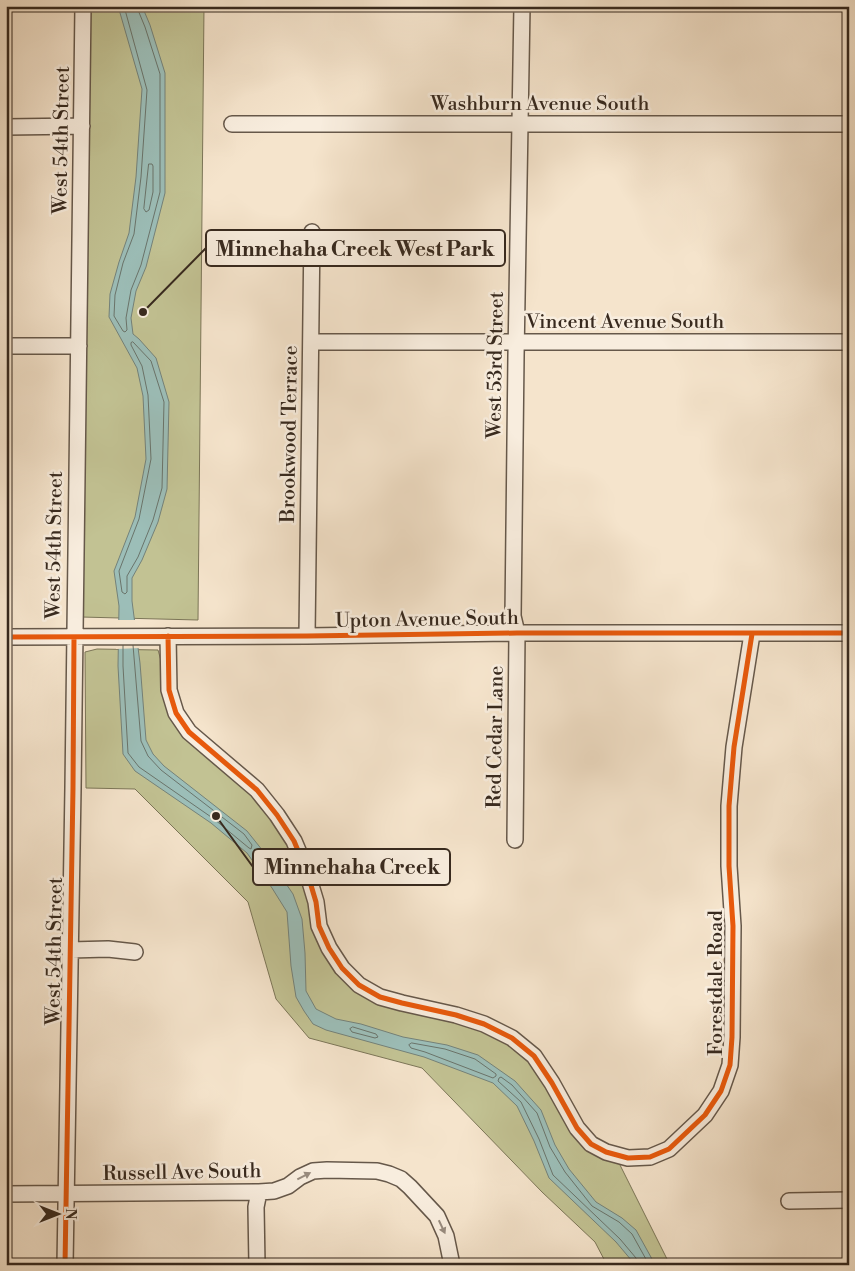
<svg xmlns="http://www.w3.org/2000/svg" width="855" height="1271" viewBox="0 0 855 1271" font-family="'Libre Bodoni',serif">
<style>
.green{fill:#c2c293;stroke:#7c7658}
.water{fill:#9cbeb8;stroke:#74827a}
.pier{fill:#f5e4cc}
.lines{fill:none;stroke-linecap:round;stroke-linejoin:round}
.shore{stroke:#6a746b;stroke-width:1}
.minor-casing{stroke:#66584a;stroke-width:18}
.minor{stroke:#f8edde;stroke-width:15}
.cycleway-casing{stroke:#f8edde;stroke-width:8}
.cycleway{stroke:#e8590c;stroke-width:5}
.oneway{fill:#988b7e}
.labels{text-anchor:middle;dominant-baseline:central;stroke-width:5;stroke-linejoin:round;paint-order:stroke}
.street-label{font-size:20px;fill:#37291e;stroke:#f8edde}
.leader{fill:none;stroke:#37291e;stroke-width:2}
.callout-dot{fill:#37291e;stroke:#f8edde;stroke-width:2}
.callout{fill:#f8edde;stroke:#37291e;stroke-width:2}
.callout-label{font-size:21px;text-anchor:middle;font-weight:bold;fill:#37291e}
</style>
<rect width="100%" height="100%" fill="#f5e4cc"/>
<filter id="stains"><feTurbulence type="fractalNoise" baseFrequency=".004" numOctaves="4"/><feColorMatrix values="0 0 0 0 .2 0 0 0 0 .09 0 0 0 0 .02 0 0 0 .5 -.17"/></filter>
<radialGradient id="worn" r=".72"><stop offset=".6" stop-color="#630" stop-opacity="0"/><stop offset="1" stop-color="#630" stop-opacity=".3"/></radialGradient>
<path class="green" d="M90,6h114l-6,614 -117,-3z
M97,649l61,1 18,63 56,55 62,73 25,85 40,59 153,53 65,90 42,35 51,102h-63l-12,-23 -53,-50 -120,-124 -113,-30 -33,-39 -28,-97 -113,-113 -49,-1 -1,-136z"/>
<path class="water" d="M118,6h24l8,19 15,48v120l-19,74 -10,24 -5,27 2,16 6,5 17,19 13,44 -2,87 -9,33 -16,38 -10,18v23l8,62 6,77 7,14 11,12 83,65 20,25 26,38 9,25 3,34 1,38 10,18 20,10 25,5 42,13 44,8 31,10 37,26 26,29 14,35 14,24 27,33 26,16 14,12 16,29 1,6h-20l-1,-4 -16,-19 -67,-64 -15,-37 -17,-35 -24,-23 -69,-26 -98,-27 -13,-6 -9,-13 -8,-14 -5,-31 -4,-54 -15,-24 -25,-35 -36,-30 -76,-52 -12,-17 -5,-88 1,-60 -5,-35 21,-54 11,-58 -3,-63 -6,-28 -28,-51 1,-23 9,-32 10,-29 7,-56 6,-88z"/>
<path class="pier" d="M116,620h21l4,28 -25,1z"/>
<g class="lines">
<path class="shore" d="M124,6l23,84 -6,87 -7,57 -11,29 -8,32 -1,21 9,15 2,1 2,-2 -1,-12 5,-28 10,-25 19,-73v-118l-15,-47 -7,-17v-4
M149,164h3l1,2v26l-4,18 -3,2 -2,-3z
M133,342l18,19 13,41 -2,86 -9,32 -15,37 -11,19v16l-2,2 -3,-2 -3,-21 20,-52 12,-60 -3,-64 -6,-29 -11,-21v-2z
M123,645v21l5,87 11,14 75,52 35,29 2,1 1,-4 -8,-11 -83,-64 -13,-14 -7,-15 -8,-96
M353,1027l23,7 2,3 -3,1 -23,-6 -2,-3z
M412,1043l33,6 30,10 21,15v2l-3,2 -68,-26 -14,-4 -2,-3z
M637,1265l-1,-7 -16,-19 -67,-64 -14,-36 -18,-37 -23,-21 1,-3 2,-1 11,8 25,28 13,34 15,25 27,34 27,16 13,12 15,27 1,4"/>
<defs>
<path id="minor" d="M232,124h617
M6,127l76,-1
M311,342h538
M6,346h73
M168,636l1,54 7,23 13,19 68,58 20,25 17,26 13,31 9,30 3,24 10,22 13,20 17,17 21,12 22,6 54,12 28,9 28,14 22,18 18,27 25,45 14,16 15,8 22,6 22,-1 19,-8 36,-34 16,-24 9,-26 2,-28 1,-111 -4,-60v-60l5,-59 18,-113
M307,636l5,-404
M6,637l301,-1 210,-3h332
M515,840l2,-207 -4,-17 3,-260 6,-350
M70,950l38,-1 27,3
M6,1194l253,-2 15,-1 14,-5 12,-9 13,-6 14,-1 50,1 12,3 12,5 9,8 27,29 9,20 6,29
M789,1201l60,-1
M65,1265l8,-477 10,-782
M257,1265l-1,-58 3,-15"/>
</defs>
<use href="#minor" class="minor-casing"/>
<use href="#minor" class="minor"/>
<defs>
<path id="cycleway" d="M168,636l1,54 7,23 13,19 68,58 20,25 17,26 13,31 9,30 3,24 10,22 13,20 17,17 21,12 22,6 54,12 28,9 28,14 22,18 18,27 25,45 14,16 15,8 22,6 22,-1 19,-8 36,-34 16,-24 9,-26 2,-28 1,-111 -4,-60v-60l5,-59 18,-113
M6,637l301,-1 210,-3h332
M65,1265l8,-477 1,-151"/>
</defs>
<use href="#cycleway" class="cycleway-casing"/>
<use href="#cycleway" class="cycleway"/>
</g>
<defs><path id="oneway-solid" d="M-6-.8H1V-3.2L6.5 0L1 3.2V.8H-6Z" transform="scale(1.25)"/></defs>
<g class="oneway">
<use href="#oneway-solid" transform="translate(304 1176) rotate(-27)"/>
<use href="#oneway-solid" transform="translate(442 1227) rotate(65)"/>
</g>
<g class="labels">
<g class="street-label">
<text x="540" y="104">Washburn Avenue South</text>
<text transform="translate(62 140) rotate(-89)">West 54th Street</text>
<text x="625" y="322">Vincent Avenue South</text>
<text transform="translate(496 365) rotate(-89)">West 53rd Street</text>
<text transform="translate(290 434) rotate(-89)">Brookwood Terrace</text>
<text transform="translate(55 545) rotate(-89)">West 54th Street</text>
<text transform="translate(427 620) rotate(-1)">Upton Avenue South</text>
<text transform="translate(496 737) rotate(-89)">Red Cedar Lane</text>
<text transform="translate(55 951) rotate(-89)">West 54th Street</text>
<text transform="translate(716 983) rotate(-90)">Forestdale Road</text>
<text transform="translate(182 1173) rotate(-1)">Russell Ave South</text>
</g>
</g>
<path class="leader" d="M143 312L206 248M216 816L253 867"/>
<g class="callout-dot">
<circle cx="143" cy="312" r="5"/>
<circle cx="216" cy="816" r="5"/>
</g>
<g class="callout">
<rect x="206" y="230" width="299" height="36" rx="5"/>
<rect x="253" y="849" width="197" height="36" rx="5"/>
</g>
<g class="callout-label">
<text x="355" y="256">Minnehaha Creek West Park</text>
<text x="352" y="874">Minnehaha Creek</text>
</g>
<rect width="855" height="1271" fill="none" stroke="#f5e4cc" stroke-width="25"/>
<rect x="8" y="8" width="840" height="1256" fill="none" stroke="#37291e" stroke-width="2.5"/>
<rect x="12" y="12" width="830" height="1246" fill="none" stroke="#37291e"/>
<g transform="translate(58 1214) rotate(90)" stroke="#f8edde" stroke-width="4" paint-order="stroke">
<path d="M0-4L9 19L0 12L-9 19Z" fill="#37291e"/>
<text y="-8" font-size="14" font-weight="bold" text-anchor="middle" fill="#37291e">N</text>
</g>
<rect width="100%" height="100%" filter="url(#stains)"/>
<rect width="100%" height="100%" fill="url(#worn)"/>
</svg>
